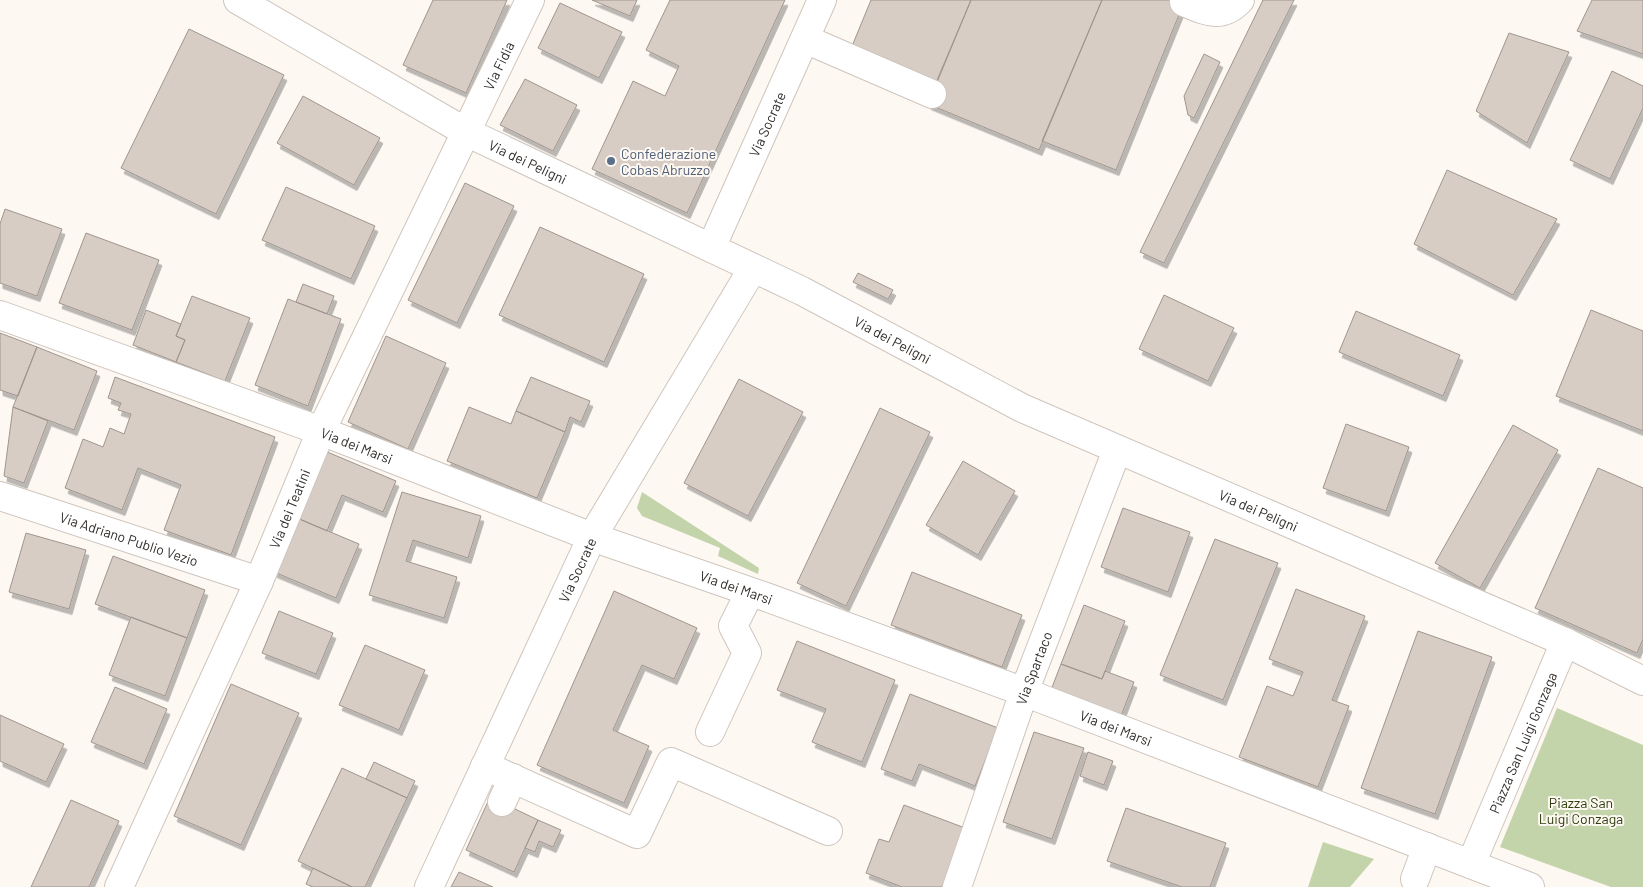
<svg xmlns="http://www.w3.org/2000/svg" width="1643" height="887" viewBox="0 0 1643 887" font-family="Barlow,sans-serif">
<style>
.green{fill:#c3d4ab}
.building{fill:#d7cdc5;stroke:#9f958e;filter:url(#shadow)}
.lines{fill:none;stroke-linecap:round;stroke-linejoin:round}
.minor-casing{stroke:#cec5bd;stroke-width:30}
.minor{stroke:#fff;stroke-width:28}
.service-dot{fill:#5c6f8a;stroke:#fef8f3;stroke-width:2}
.labels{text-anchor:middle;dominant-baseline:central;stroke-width:4;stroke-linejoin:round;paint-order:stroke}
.street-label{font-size:14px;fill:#312d2a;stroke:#fef8f3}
.service-label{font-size:14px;fill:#4e5e75;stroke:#fef8f3;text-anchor:start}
.park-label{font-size:14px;fill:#2e3e0d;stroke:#fef8f3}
</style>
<defs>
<filter id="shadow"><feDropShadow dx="3" dy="5.5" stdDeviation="0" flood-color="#0004"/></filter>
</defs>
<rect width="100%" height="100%" fill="#fef8f3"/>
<path class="green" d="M642,492l117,76 -1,6 -40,-18 2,-8 -78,-32 -5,-8z
M1557,708l86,37v142h-32l-111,-40z
M1323,842l51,17 -24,28h-42z"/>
<path class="building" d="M433,0h74l-41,93 -63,-28z
M592,0h45l-7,16z
M670,0h115l-98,213 -95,-44 41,-88 32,15 14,-30 -33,-16z
M871,0h100l-36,85 -85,-34z
M971,0h131l-63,150 -111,-46z
M1102,0h83l-69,170 -74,-29z
M1263,0h31l-130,263 -24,-11z
M1592,0h51v54l-66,-23z
M560,3l62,29 -23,46 -61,-30z
M189,29l95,46 -68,139 -95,-46z
M1509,33l60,19 -42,91 -51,-32z
M1204,54l16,8 -26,56 -6,-3 -4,-19z
M1612,71l31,15v22l-33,71 -40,-19z
M525,79l52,26 -24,46 -53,-26z
M303,96l77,42 -26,47 -77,-42z
M1447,170l110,49 -44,76 -99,-51z
M465,183l49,23 -57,117 -49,-23z
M286,187l89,39 -24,53 -89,-39z
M5,209l57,20 -25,67 -37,-13v-59z
M540,227l104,47 -40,88 -105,-47z
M86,233l73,27 -27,70 -73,-27z
M858,273l35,17 -5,9 -35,-17z
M303,284l31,12 -7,18 -31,-12z
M1164,295l70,33 -26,53 -69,-32z
M192,296l58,22 -25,63 -49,-19 9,-22 -9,-4z
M288,299l53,20 -33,87 -53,-21z
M146,310l35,14 -5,12 9,4 -9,22 -43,-17z
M1591,310l52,21v100l-87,-35z
M1356,311l104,44 -17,41 -104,-44z
M0,333l37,14 -19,49 -18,-6z
M386,336l60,27 -38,86 -60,-27z
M37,347l60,24 -23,59 -61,-23z
M115,377l160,60 -44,118 -67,-25 17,-45 -43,-17 -16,42 -57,-22 18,-49 20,8 7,-19 14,6 7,-20 -13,-4 3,-7 -13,-5z
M531,377l59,24 -9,21 -11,-5 -5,15 -49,-21z
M739,379l64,33 -55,104 -64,-33z
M13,407l35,14 -24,62 -20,-7z
M469,407l42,17 5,-13 49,21 -28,66 -90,-37z
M880,408l50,24 -84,174 -49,-23z
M1346,424l63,23 -23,64 -63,-23z
M1513,425l45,25 -78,138 -45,-25z
M325,451l71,30 -13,31 -41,-17 -15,36 -30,-13z
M963,461l52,30 -37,64 -52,-30z
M1598,468l45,20v151l-6,14 -102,-45z
M402,492l79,24 -13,42 -55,-18 -7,21 51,16 -13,41 -75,-23z
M1123,508l67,24 -22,60 -67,-25z
M297,518l62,26 -23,54 -62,-26z
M26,533l60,17 -17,59 -60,-17z
M1215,539l63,24 -55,137 -63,-25z
M113,556l92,34 -18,48 -92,-34z
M912,572l110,43 -20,52 -111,-42z
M1296,589l69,27 -33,84 17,6 -31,81 -79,-30 28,-71 26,10 10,-24 -34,-13z
M614,591l83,37 -23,51 -32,-14 -29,65 36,16 -25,57 -87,-38z
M1084,605l41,16 -23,58 -41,-15z
M279,611l54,22 -17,41 -54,-21z
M131,617l56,21 -22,58 -56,-21z
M1418,631l74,26 -57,157 -74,-26z
M797,641l98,39 -33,82 -50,-20 14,-33 -49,-19z
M365,645l60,25 -26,60 -60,-25z
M1061,664l41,15 3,-8 29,11 -13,34 -70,-26z
M231,684l68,29 -58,132 -67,-29z
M115,687l52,22 -23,55 -53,-22z
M910,694l88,34 -23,58 -56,-22 -7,17 -31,-12z
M0,715l64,29 -18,38 -46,-21z
M1034,732l50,16 -32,91 -49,-17z
M1088,752l25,9 -9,24 -24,-9z
M374,762l41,19 -8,17 -41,-19z
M342,768l65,30 -42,89h-13l-54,-26z
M490,797l48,23 -24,52 -48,-22z
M71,800l48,21 -26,57 -4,9h-58z
M904,805l61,23 -22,59h-41l-36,-14 13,-34 10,3z
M1126,808l100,35 -16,44h-28l-75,-26z
M538,820l23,10 -8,17 -14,-6 -4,11 -10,-4z
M313,868l39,19h-39l-7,-3z
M459,872l34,15h-42z"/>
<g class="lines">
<defs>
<g id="minor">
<path id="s1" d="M238,0l228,132 336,159 220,117 543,234 78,39"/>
<path d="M1184,2c22,9 37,18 56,-2"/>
<path d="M805,39l127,55"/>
<path id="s2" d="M711,248l111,-248"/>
<path id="s3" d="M0,315l321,116 271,106 174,60 258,95 506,195"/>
<path id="s4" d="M0,496l259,85"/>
<path d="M710,732l37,-79 -14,-27 17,-34"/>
<path d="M485,766l152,68 34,-72 157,69"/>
<path d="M502,802l11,-24"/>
<path id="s5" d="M1471,864l94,-222"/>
<path d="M1415,879l12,-32"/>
<path id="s6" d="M119,887l140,-306 62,-150 209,-431"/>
<path id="s7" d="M429,887l163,-350 161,-269"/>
<path id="s8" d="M957,887l67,-195 93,-242"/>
</g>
</defs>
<use href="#minor" class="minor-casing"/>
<use href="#minor" class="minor"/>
</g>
<circle class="service-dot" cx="611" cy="161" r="5"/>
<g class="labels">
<g class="street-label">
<text stroke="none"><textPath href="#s6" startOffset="905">Via Fidia</textPath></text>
<text stroke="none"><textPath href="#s2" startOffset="136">Via Socrate</textPath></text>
<text stroke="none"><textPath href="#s1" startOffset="332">Via dei Peligni</textPath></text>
<text stroke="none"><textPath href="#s1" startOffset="738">Via dei Peligni</textPath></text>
<text stroke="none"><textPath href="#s3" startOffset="380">Via dei Marsi</textPath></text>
<text stroke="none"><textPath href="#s6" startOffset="415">Via dei Teatini</textPath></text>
<text stroke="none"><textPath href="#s1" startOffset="1142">Via dei Peligni</textPath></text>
<text stroke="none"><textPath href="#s4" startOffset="136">Via Adriano Publio Vezio</textPath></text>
<text stroke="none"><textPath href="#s7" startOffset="350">Via Socrate</textPath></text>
<text stroke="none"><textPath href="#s3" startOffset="785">Via dei Marsi</textPath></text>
<text stroke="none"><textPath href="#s8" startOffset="232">Via Spartaco</textPath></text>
<text stroke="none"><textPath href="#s3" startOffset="1190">Via dei Marsi</textPath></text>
<text stroke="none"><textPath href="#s5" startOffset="132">Piazza San Luigi Gonzaga</textPath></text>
</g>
<g class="service-label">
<text x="621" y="153">Confederazione<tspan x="621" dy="16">Cobas Abruzzo</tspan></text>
</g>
<g class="park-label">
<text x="1581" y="802">Piazza San<tspan x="1581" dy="16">Luigi Conzaga</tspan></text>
</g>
</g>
</svg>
